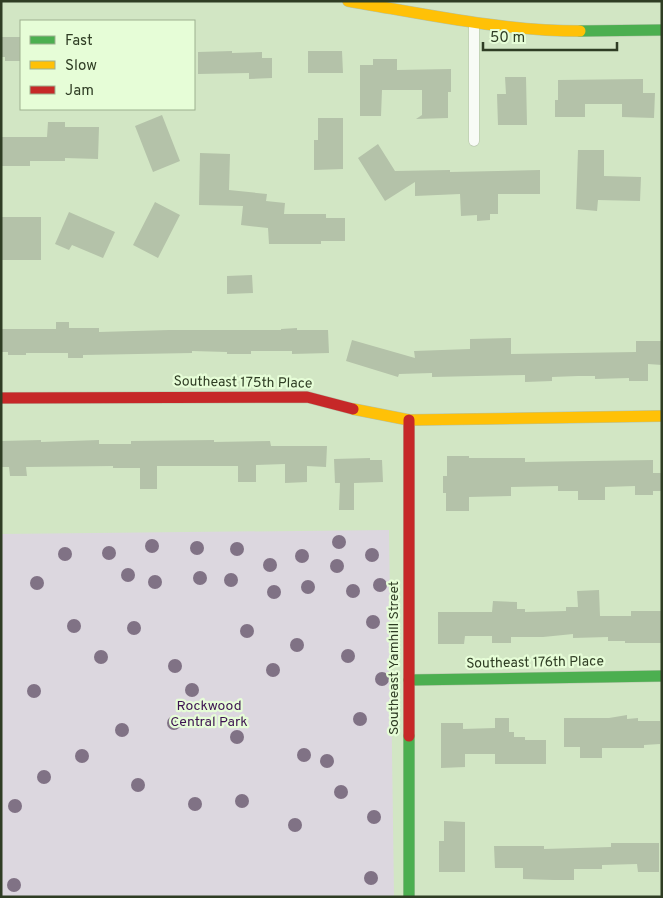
<svg xmlns="http://www.w3.org/2000/svg" width="663" height="898" viewBox="0 0 663 898" font-family="Overpass,sans-serif">
<style>
.green{fill:#dcd7df}
.building{fill:#b4c2a9}
.lines{fill:none;stroke-linecap:round;stroke-linejoin:round}
.lane-casing{stroke:#b3c2a8;stroke-width:11}
.fast-casing{stroke:#b3c2a8;stroke-width:12}
.slow-casing{stroke:#b3c2a8;stroke-width:12}
.jam-casing{stroke:#b3c2a8;stroke-width:12}
.lane{stroke:#f8fbf6;stroke-width:10}
.fast{stroke:#4caf50;stroke-width:11}
.slow{stroke:#ffc107;stroke-width:11}
.jam{stroke:#c62828;stroke-width:11}
.tree{fill:#807285}
.labels{text-anchor:middle;dominant-baseline:central;stroke-width:4.5;stroke-linejoin:round;paint-order:stroke}
.street-label{font-size:14px;fill:#2f3d24;stroke:#e6fdd7}
.park-label{font-size:14px;fill:#3d1351;stroke:#e6fdd7}
</style>
<rect width="100%" height="100%" fill="#d2e6c4"/>
<path class="green" d="M389,530l5,367h-393v-363z"/>
<path class="building" d="M1,37h19l1,24h-16v-4h-4z
M232,51v2l30,-1v6h10v20l-23,1v-6l-51,1v-22z
M308,51h34l1,22h-35z
M373,59h24v11l54,-1v23h-3v26l-32,1 6,-4v-25h-40l-1,26h-21v-51h13z
M505,77h21l1,48h-29l-1,-31h9z
M643,79v14h12l-1,25 -32,-1v-13h-37v13h-30v-17h3v-20z
M162,115l18,46 -27,11 -18,-46z
M318,118h25v51l-29,1v-30h4z
M48,122h17v5h34l-1,32 -33,-1v3h-35v5h-29v-29h46z
M378,144l17,27 55,-1v2l90,-2v24h-42v20h-8v6l-13,1v-6l-16,1 -1,-22 -45,2v-14l-30,19 -27,-43z
M578,150h26v26l37,1 -1,24 -42,-1 -1,11 -21,-2z
M200,153l30,1 -1,36 38,4 -1,7 19,2 -1,11h42v4h19v23h-24v3h-52l-1,-16 -27,-3 2,-19 -44,-1z
M155,202l25,13 -22,43 -25,-13z
M69,212l46,20 -12,26 -31,-13 -3,5 -14,-6z
M1,217h40v43h-40z
M252,275l1,18 -26,1v-18z
M56,322h13v6h30v4l70,-2h112v-1l16,-1v2h31l1,23 -37,1v-3h-41v3h-24v-2l-35,-1v2l-109,2v3h-15v-5h-42v2h-18v-3h-7v-23h55z
M511,338v16l125,-2v-11h26v24l-14,-1v17h-19v-3l-34,1v-3h-17l-26,1v4l-27,1v-7l-93,2v-4l-33,1 -1,3 -52,-16 6,-21 63,18 -1,-7 56,-2v-10z
M41,440v2l58,-2v4h32v-3l83,-1v2l56,-1 1,5h56l-1,21 -19,-1v16l-22,1v-19l-29,1v17h-18v-16h-81v23h-17v-21h-27v-2l-87,1 1,9h-17l-1,-9h-8v-26z
M447,456h22v2h56v4l128,-2v13h9v18h-9v4h-18v-9l-30,1v13h-27v-9h-20v-5l-47,1v9l-42,1v14h-23v-18h-3v-17h4z
M370,458v2h12l1,22 -29,1v27h-15l1,-27h-5l-1,-24z
M599,590l1,26h31v-5h31v32h-37v-2h-17v-4l-35,1v-4l-30,3h-32v6h-19v-7h-27l-1,8h-26v-32h54l1,-11 24,1v7h8v3l41,-1v-4h12l-1,-16z
M627,715v4l11,-1v3h22v23l-16,1v3h-42v10h-22v-11h-16v-29h45z
M495,718h14v14h5v5h11v3h21v24h-51v-10h-30v13l-24,1v-45h22v6l32,-1z
M444,821l21,1v50h-26v-31h5z
M611,843h48v29h-21l-1,-8 -35,1v4h-28v11h-20l-31,-1v-11h-28l-1,-22h50v3l67,-2z"/>
<g class="lines">
<defs>
<path id="lane" d="M474,141v-117"/>
<path id="fast" d="M580,31l82,-1
M409,680l253,-4
M409,736v161"/>
<path id="slow" d="M348,1c77,13 154,30 232,30
M353,409l56,11 253,-4"/>
<path id="jam" d="M1,398l306,-1 46,12
M409,420v316"/>
</defs>
<use href="#lane" class="lane-casing"/>
<use href="#fast" class="fast-casing"/>
<use href="#slow" class="slow-casing"/>
<use href="#jam" class="jam-casing"/>
<use href="#lane" class="lane"/>
<use href="#fast" class="fast"/>
<use href="#slow" class="slow"/>
<use href="#jam" class="jam"/>
</g>
<g class="tree">
<circle cx="339" cy="542" r="7"/>
<circle cx="152" cy="546" r="7"/>
<circle cx="197" cy="548" r="7"/>
<circle cx="237" cy="549" r="7"/>
<circle cx="109" cy="553" r="7"/>
<circle cx="65" cy="554" r="7"/>
<circle cx="372" cy="555" r="7"/>
<circle cx="302" cy="556" r="7"/>
<circle cx="270" cy="565" r="7"/>
<circle cx="337" cy="566" r="7"/>
<circle cx="128" cy="575" r="7"/>
<circle cx="200" cy="578" r="7"/>
<circle cx="231" cy="580" r="7"/>
<circle cx="155" cy="582" r="7"/>
<circle cx="37" cy="583" r="7"/>
<circle cx="380" cy="585" r="7"/>
<circle cx="308" cy="587" r="7"/>
<circle cx="353" cy="591" r="7"/>
<circle cx="274" cy="592" r="7"/>
<circle cx="373" cy="622" r="7"/>
<circle cx="74" cy="626" r="7"/>
<circle cx="134" cy="628" r="7"/>
<circle cx="247" cy="631" r="7"/>
<circle cx="297" cy="645" r="7"/>
<circle cx="348" cy="656" r="7"/>
<circle cx="101" cy="657" r="7"/>
<circle cx="175" cy="666" r="7"/>
<circle cx="273" cy="670" r="7"/>
<circle cx="382" cy="679" r="7"/>
<circle cx="192" cy="690" r="7"/>
<circle cx="34" cy="691" r="7"/>
<circle cx="360" cy="719" r="7"/>
<circle cx="174" cy="723" r="7"/>
<circle cx="122" cy="730" r="7"/>
<circle cx="237" cy="737" r="7"/>
<circle cx="304" cy="755" r="7"/>
<circle cx="82" cy="756" r="7"/>
<circle cx="327" cy="761" r="7"/>
<circle cx="44" cy="777" r="7"/>
<circle cx="138" cy="785" r="7"/>
<circle cx="341" cy="792" r="7"/>
<circle cx="242" cy="801" r="7"/>
<circle cx="195" cy="804" r="7"/>
<circle cx="15" cy="806" r="7"/>
<circle cx="374" cy="817" r="7"/>
<circle cx="295" cy="825" r="7"/>
<circle cx="371" cy="878" r="7"/>
<circle cx="14" cy="885" r="7"/>
</g>
<g class="labels">
<g class="street-label">
<text transform="translate(243 383) rotate(1)">Southeast 175th Place</text>
<text transform="translate(394 658) rotate(-90)">Southeast Yamhill Street</text>
<text transform="translate(535 663) rotate(-1)">Southeast 176th Place</text>
</g>
<g class="park-label">
<text x="209" y="706">Rockwood<tspan x="209" dy="16">Central Park</tspan></text>
</g>
</g>
<rect width="663" height="898" fill="none" stroke="#2f3d24" stroke-width="5"/>
<rect x="20" y="20" width="175" height="90" fill="#e6fdd7" stroke="#9db08f"/>
<rect x="30" y="36" width="25" height="8" fill="#4caf50" stroke="#9db08f"/>
<text x="65" y="45" font-size="15" fill="#2f3d24">Fast</text>
<rect x="30" y="61" width="25" height="8" fill="#ffc107" stroke="#9db08f"/>
<text x="65" y="70" font-size="15" fill="#2f3d24">Slow</text>
<rect x="30" y="86" width="25" height="8" fill="#c62828" stroke="#9db08f"/>
<text x="65" y="95" font-size="15" fill="#2f3d24">Jam</text>
<path d="M483 42v8h134v-8" fill="none" stroke="#2f3d24" stroke-width="2.5"/>
<text x="490" y="42" font-size="15" fill="#2f3d24" stroke="#e6fdd7" stroke-width="4" paint-order="stroke">50 m</text>
</svg>
